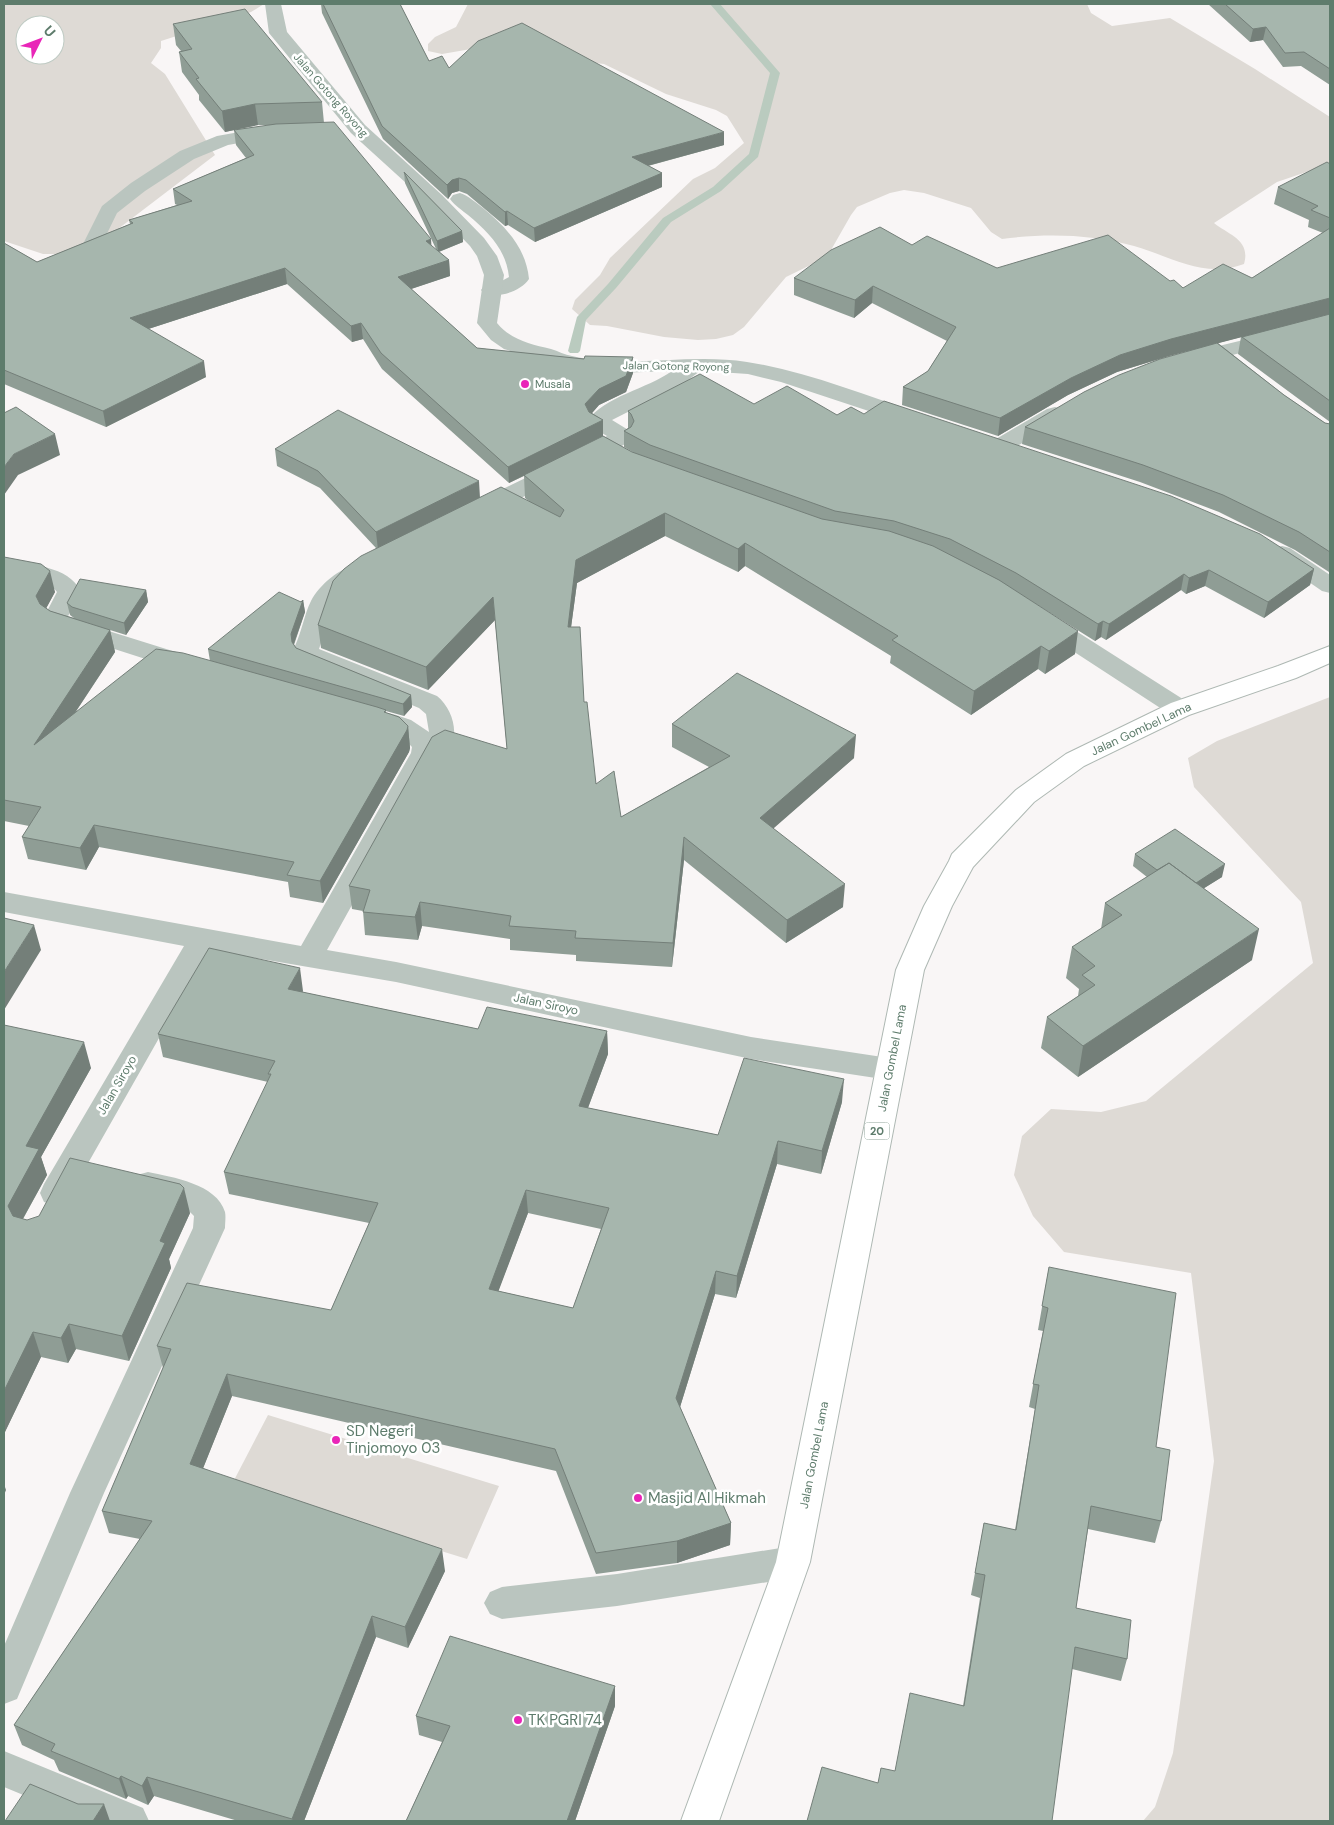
<svg xmlns="http://www.w3.org/2000/svg" width="1334" height="1825" viewBox="0 0 1334 1825" font-family="'DM Sans',sans-serif">
<style>
.green{fill:#dedad5;fill-rule:evenodd}
.lines{fill:none;stroke-linecap:round;stroke-linejoin:round}
.stream{fill:#bacbbf;fill-rule:evenodd}
.trunk-casing{stroke:#aeb8b3;stroke-width:2}
.service{fill:#bac5bf;fill-rule:evenodd}
.minor{fill:#bac5bf;fill-rule:evenodd}
.trunk{fill:#fff;fill-rule:evenodd}
.wall{fill:#8f9d95;fill-rule:evenodd}
.shaded-wall{fill:#747f79}
.building{fill:#a6b6ad;stroke:#747f79;fill-rule:evenodd}
.poi-dot{fill:#e925b8;stroke:#fff;stroke-width:2}
.labels{text-anchor:middle;dominant-baseline:central;stroke-width:5;stroke-linejoin:round;paint-order:stroke}
.far-street-label{font-size:11px;fill:#5e7c6c;stroke:#fff}
.far-poi-label{font-size:11px;fill:#5e7c6c;stroke:#fff;text-anchor:start}
.shield{fill:#fff;stroke:#8ea398;stroke-width:1}
.shield-label{font-size:11px;font-weight:bold;fill:#5e7c6c}
.street-label{font-size:12px;fill:#5e7c6c;stroke:#fff}
.near-poi-label{font-size:15px;fill:#5e7c6c;stroke:#fff;text-anchor:start}
</style>
<rect width="100%" height="100%" fill="#f9f6f6"/>
<path class="green" d="M4,4h260l-13,8 -90,29v7l-10,15 14,11 50,81 -97,74 -57,25h-18l-39,-13zM25,25h30v30h-30z
M468,4h619l4,9 21,13 58,-8 85,51 75,48v47l-53,18 -63,41c15,12 37,17 30,41 -40,15 -72,-7 -110,-18 -43,-12 -88,-13 -132,-7l-11,-7 -20,-24 -47,-15 -20,-3 -14,3 -33,14 -6,8 -24,42 -41,20 -42,50 -11,8 -17,4 -18,1 -34,-3 -57,-11 -17,-1 -18,-16 3,-9 25,-25 10,-17 83,-79 22,-11 29,-25 -17,-27 -11,-6 -50,-16 -62,-30 -133,-15 -29,5 -14,-3v-7l7,-7 21,-10z
M1330,697v1124h-187l12,-14 18,-54 41,-292 -23,-188 -127,-21 -31,-36 -19,-41 8,-39 29,-27 50,3 45,-11 167,-138 -12,-61 -107,-115 -6,-29 29,-17z
M268,1415l231,71 -32,73 -236,-73z"/>
<g class="lines">
<path class="stream" d="M710,4h10l60,69 -22,84 -37,34 -50,31 -55,66 -30,32 -6,31 -2,2h-8l-2,-2 9,-34 31,-33 55,-66 50,-31 36,-33 21,-81z"/>
<defs>
<path id="trunk" d="M1330,646v17l-34,15 -107,37 -105,51 -50,36 -61,65 -21,39 -28,64 -114,592 -91,259h-38l95,-259 120,-592 28,-64 25,-45 3,-7 64,-64 50,-36 105,-51 107,-37z"/>
</defs>
<use href="#trunk" class="trunk-casing"/>
<path class="service" d="M460,193c9,3 15,9 23,15 23,19 43,40 46,71 -9,13 -30,19 -45,15l-3,-4 3,-4 14,-3 11,-6c-3,-28 -21,-45 -41,-62 -6,-5 -13,-9 -18,-16l3,-4z
M793,1546l12,5 5,11 -5,11 -12,5 -176,28 -115,13 -12,-5 -6,-11 6,-11 12,-5 115,-13z"/>
<path class="minor" d="M265,4h16l6,28 78,93 77,70 42,43 13,18 7,19 -7,48c14,17 33,21 54,26 7,2 14,6 21,7 55,13 118,-3 175,6 59,9 116,33 172,51l3,5 -3,5 -8,2 -130,-43 -33,-8 -44,-3h-4l-17,13 -71,36 18,11 3,5 -3,5 -10,6 16,8 3,5 -3,5c-14,3 -35,-6 -43,-18l3,-5 11,-6 -17,-10 -3,-5c18,-25 60,-32 85,-50l-56,2 -47,-4 -65,-20 -13,-9 -14,-17 7,-48 -7,-19 -7,-10 -42,-43 -77,-70 -82,-100z
M272,126l7,2 2,4 -2,4 -51,9 -34,14 -49,32 -28,22 -17,35 -7,2 -7,-2 -3,-4 19,-38 29,-23 49,-32 37,-15z
M1330,315v13l-40,12 -100,26 -8,-1 -3,-5 3,-5 94,-23z
M1055,407l8,2 3,5 -3,5 -56,33 -8,2 -8,-2 -3,-5 3,-5 56,-33z
M558,464l8,2 3,5 -3,5 -80,39 -8,2 -8,-2 -3,-5 3,-5 80,-39z
M1282,546l8,2 40,27v18l-8,-2 -48,-33 -4,-5 4,-5z
M4,560c25,5 65,5 77,32l-14,26 128,40 3,6 -3,6 -9,2 -137,-44 -6,-9 14,-27c-9,-14 -38,-15 -53,-18z
M357,564l8,2 4,5 -4,5 -20,14 -11,13 -15,46 118,47c20,16 27,55 -4,63l-106,191 69,12 355,75 138,21 10,3 5,8 -5,8 -10,3 -138,-21 -355,-77 -187,-32 -143,252 -11,3 -11,-3 -4,-9 4,-9 140,-238 -180,-34v-20l297,54 110,-193 1,-6c-13,-15 -30,-19 -49,-24l-4,-6 4,-6 9,-2 24,6 15,5 18,12 -3,-18 -7,-6 -121,-50 -3,-5v-7c7,-15 9,-31 16,-45 8,-16 29,-33 46,-37z
M1045,614l9,3 135,86 4,6 -4,6 -9,2 -9,-2 -135,-88 -3,-5 3,-5z
M148,1172c24,5 69,12 77,40 1,5 0,11 0,16l-121,265 -87,206 -13,5v-58l66,-153 123,-265 1,-12c-15,-17 -36,-17 -57,-23l-4,-9 4,-9z
M4,1751l139,57 6,13h-63l-82,-34z"/>
<use href="#trunk" class="trunk"/>
</g>
<path class="wall" d="M321,4h79l29,57 20,7 275,77 -76,21 14,7v14l-127,55 -27,-17 -3,1 -38,-32 -8,-3 -7,2 -4,6 -65,-60 -61,-126z
M1208,4h122v81l-29,-19 -18,1 -20,-27 -13,2z
M173,24l149,78 2,21 107,123 6,5 -32,-68 -1,-11 58,59 1,11 -24,10 10,8 1,16 -39,13 66,59 107,11 49,-2v16l-7,19 -27,13 -7,8 11,7v16l29,16 4,2 -12,-7v-16l4,-3v-17l126,-7 83,11 27,-1 450,155 -4,16 -46,33 -59,-32 -19,8 -5,-4 -75,50 -5,-3 -6,4 -83,-52 63,65 -30,20 -7,-5 -67,46 -81,-52 1,-7 -146,-90 -7,6 -73,-36 -88,47 -6,44 25,157 25,33 88,-50 -37,-20v-23l182,34 -81,70 70,79 -57,36 -102,-83 -12,107 -96,-6v-6l-66,-5v-11l-88,-13 -4,14 -53,-5 -2,-24 -11,-2 -3,-23 158,-137 -12,-129 -67,70 -107,-42 -3,-23 58,-77 -56,-60 -43,-22 -2,-17 205,48 50,5 -5,-4 -1,-22 -15,7 -127,-114 -19,-30 -11,3 -65,-58 -139,45 58,48 -100,50 -102,-43v-141l33,19 93,-38 -1,-4 48,-15 -2,-1 -2,-15 73,-31 -10,-13 -2,-15 -9,2 -26,-32v-5l-17,-23 -3,-20 2,-1 -5,-6zM258,125h14l-38,5z
M1330,164v258l-92,-68 3,-17 -23,6 66,52 41,28 5,1v147l-1,1 -34,-22 -76,-38 -79,-30 -118,-38 3,-17 165,-77 -21,6 -52,16 -49,23 -70,41 -96,-31 1,-18 25,-16 19,-30 -75,-38 -18,15 -60,-23v-17l118,-33 85,23 173,13 13,7 69,-10 71,-45 -15,-6 1,-7 -35,-16 4,-17z
M4,557l51,35 -9,16 4,3 24,7 -4,-3 -3,-12 79,-13 2,12 -22,33 -16,-5 5,22 -40,61 135,-52 -2,-12 95,-49 2,12 -11,33 2,3 115,47 1,12 -8,9 -18,-5v2l22,13 2,22 -1,4 -86,151 -33,-6 -2,-15 -189,-35 -13,23 -58,-11 -6,-22 7,-11 -25,-5z
M1135,854l87,23 -18,11 48,72 -174,117 -37,-29 6,-31 31,-21 1,-7 -13,-11 6,-31 29,-18 4,-26 42,-26 -14,-11z
M303,991l-1,1 176,37 129,2 1,23 -20,54 130,27 124,-33 -21,72 -44,-10 -41,134 -21,-4 -35,113 51,116 -1,22 -53,18 -81,11 -40,-103 -324,-75 -29,72 242,103 -37,77 -32,-11 -72,184h-66l-84,-25 -6,9 -20,-9 -2,3 -67,-28 -5,-11 -32,-15 -8,-20 126,-186 -31,-6 -7,-22 61,-143 -6,-22 174,-36 38,-87 -140,-29 -5,-22 44,-90 -105,-25 -5,-23zM528,1213l73,16 -28,79 -75,-17z
M4,1025l87,43 -50,89 6,18 -24,44 4,1 163,-7 -21,46 2,9 -42,93 -53,-12 -8,14 -27,-6 -37,77z
M1049,1267l107,180 5,74 -6,22 -67,-14 -12,79 51,51 -6,22 -49,-12 -194,114 17,-12 68,-65 17,-108 -9,-3 13,-72 31,7 20,-121 -6,-2 14,-76 -5,-1z
M615,1686v20l-40,115h-169l36,-79 -23,-7 -3,-19z"/>
<path class="shaded-wall" d="M1266,27l-3,13 -13,2 3,-13z
M255,104l3,21 -33,7 -3,-21z
M724,132v13l-92,25v-13z
M662,173v14l-127,55 -1,-14z
M459,178v13l-7,2 -4,6 -1,-14 5,-5z
M507,211l1,14 -3,1v-14z
M462,231l1,11 -25,10 -1,-11z
M431,239l1,15 -6,-13z
M449,260l1,16 -51,17 -1,-16z
M285,268l2,16 -154,50 -3,-16z
M873,286l-1,17 -18,15 1,-18z
M1330,298v16l-161,42 -52,16 -49,23 -70,41 2,-18 71,-40 49,-23 51,-16z
M361,323l2,16 -11,3 -1,-16z
M633,357v16l-7,19 -27,13 -13,15 -1,-16 14,-15z
M204,361l2,16 -100,50 -3,-16z
M603,420v16l-94,47 -1,-16z
M55,434l5,21 -42,20 -14,20v-28l10,-13z
M479,481l1,17 -102,52 -2,-18z
M665,513v23l-88,47 -9,67v-23l8,-67z
M745,543v23l-7,6v-23z
M1314,569l-4,16 -46,33 4,-16z
M1209,570l-4,16 -19,8 3,-16z
M50,571l5,21 -14,26 -5,-22z
M1184,574l-3,16 -75,50 3,-16z
M146,590l2,12 -22,33 -2,-12z
M493,597l2,23 -67,70 -2,-23z
M303,600l2,12 -12,34 -1,-4 -1,-8z
M1103,621l-2,16 -6,4 3,-17z
M110,630l5,22 -76,115 -5,-22z
M1078,631l-3,23 -30,20 4,-23z
M1041,646l-3,23 -67,46 3,-24z
M411,695l1,12 -8,9 -1,-12z
M408,726l2,22 -1,4 -86,151 -3,-22z
M856,735l-2,23 -95,83 1,-23z
M94,825l5,22 -13,23 -6,-22z
M684,837v23l-12,107 1,-24z
M1225,864l-3,13 -40,25 3,-12z
M845,884l-2,23 -57,36 1,-23z
M420,902l2,24 -4,14 -3,-23z
M34,925l7,25 -37,60v-38z
M1259,929l-7,31 -174,117 5,-31z
M300,968l3,23 -11,21 -4,-23z
M607,1031l1,23 -28,75 -1,-23z
M84,1042l7,26 -50,89 6,18 -31,56 -8,-25 18,-60z
M844,1079l-2,23 -21,72 1,-23z
M778,1141l-1,23 -41,134 1,-22z
M184,1188l6,25 -21,46 2,9 -42,93 -7,-25 38,-95z
M526,1190l2,23 -37,98 -2,-22z
M716,1271l-1,23 -39,126v-22z
M69,1324l7,25 -8,14 -7,-25z
M33,1332l8,25 -37,77v-43z
M227,1374l5,22 -36,90 -6,-22z
M4,1484l2,6 -2,5z
M731,1523l-1,22 -53,18v-22z
M442,1549l3,22 -37,77 -3,-21z
M372,1616l4,21 -72,184h-11l-1,-2z
M615,1686v20l-40,115h-8z
M121,1776l7,20 -2,3 -7,-20z
M147,1777l7,19 -6,9 -6,-19z
M104,1804l6,17h-17z"/>
<path class="building" d="M323,4h77l29,57 13,-5 7,12 29,-27 44,-18 202,109 -92,25 30,16 -128,55 -27,-17 -2,1 -39,-32 -7,-2 -7,2 -5,5 -65,-59z
M1225,4h105v65l-26,-17 -19,1 -19,-26 -13,2z
M245,9l77,93 -67,2 -33,7 -26,-32 3,-1 -20,-26 13,-3 -19,-25z
M334,122l97,117 -5,2 23,19 -51,17 79,71 107,11 1,-3 48,1 -7,19 -27,13 -14,15 4,8 14,8 -95,47 -127,-114 -20,-30 -10,3 -66,-58 -155,50 74,43 -101,50 -99,-41v-127l33,19 96,-39 -4,-3 63,-19 -19,-12 81,-34 -20,-25 42,-6z
M1327,162l3,2v54l-19,-8 7,-4 -40,-19z
M404,172l58,59 -25,10z
M880,227l32,18 15,-9 70,32 111,-33 62,46 4,-1 9,8 40,-24 29,14 78,-50v70l-159,41 -51,16 -49,23 -71,40 -97,-31 25,-16 28,-44 -83,-41 -18,14 -61,-22 37,-28z
M1330,314v87l-88,-64z
M1217,343l67,52 41,28 5,1v128l-31,-20 -76,-37 -80,-30 -118,-38 59,-35 35,-17 41,-16z
M700,374l54,30 33,-18 50,29 14,-8 13,7 20,-13 287,95 89,38 54,35 -46,33 -59,-32 -20,8 -5,-4 -75,50 -6,-3 -5,3 -82,-51 -66,-34 -56,-18 -59,-10 -185,-66 -26,-14 7,-4 3,-6 -3,-7 -3,-3z
M16,407l39,27 -41,20 -10,13v-54z
M338,410l141,71 -103,51 -58,-61 -43,-22z
M603,436l29,16 190,67 67,12 44,15 66,34 79,51 -29,20 -8,-5 -67,45 -82,-51 6,-4 -153,-93 -7,6 -73,-36 -89,47 -8,67h12l4,75h3l9,82 18,-13 7,46 109,-61 -58,-32 65,-51 119,62 -96,83 85,66 -58,36 -103,-83 -11,106 -98,-5 1,-7 -67,-5 2,-10 -91,-14 -5,15 -52,-5 7,-22 -21,-4 83,-149 13,-7 62,19 -14,-152 -67,70 -108,-42 15,-44 11,-12 17,-13 140,-69 59,30 4,-7 -40,-35z
M4,557l37,7 9,7 -14,25 4,8 10,7 60,19 -76,115 122,-96 27,4 194,54 9,3 -2,2 15,5 9,9 -1,4 -87,151 -33,-6 7,-13 -200,-37 -14,23 -58,-11 19,-30 -37,-7z
M80,579l66,11 -22,33 -52,-16 -5,-4z
M279,592l22,10 2,-2 -12,34 1,8 4,6 115,47 -8,9 -195,-55z
M1175,829l50,35 -29,19 -27,-20 -12,7 -22,-16z
M1169,863l90,66 -176,117 -36,-29 48,-32 -13,-10 13,-9 -23,-19 50,-32 -17,-12z
M4,918l30,7 -30,47z
M209,948l91,20 -12,21 190,40 9,-22 120,24 -28,75 139,29 26,-77 100,21 -22,72 -44,-10 -41,135 -21,-5 -40,127 55,125 -54,18 -81,12 -41,-104 -328,-75 -37,90 252,85 -37,78 -33,-11 -80,203 -145,-42 -5,9 -21,-10 -2,3 -68,-28 4,-7 -41,-19 138,-204 -50,-10 69,-162 -14,-3 30,-63 144,27 47,-107 -154,-31 47,-98h-3l7,-13 -117,-27zM526,1190l83,18 -36,100 -84,-19z
M4,1025l80,17 -58,104 13,3 -31,57 5,10 14,4 12,-4 31,-58 110,26 4,4 -24,53 5,2 -43,93 -53,-12 -8,14 -28,-6 -29,59z
M1049,1267l127,26 -20,154 14,3 -9,71 -70,-15 -15,102 55,12 -4,39 -52,-12 -23,174h-245l15,-54 56,16 3,-15 14,3 15,-78 54,13 21,-131 -10,-2 9,-50 32,7 23,-145 -6,-1 15,-76 -6,-2z
M450,1636l165,50 -48,135h-161l44,-95 -34,-10z
M30,1784l48,20h26l-11,17h-88z"/>
<g class="poi-dot">
<circle cx="525" cy="384" r="5"/>
<circle cx="336" cy="1440" r="5"/>
<circle cx="638" cy="1498" r="5"/>
<circle cx="518" cy="1720" r="5"/>
</g>
<g class="labels">
<g class="far-street-label">
<text transform="translate(331 95) rotate(49)">Jalan Gotong Royong</text>
<text transform="translate(676 366) rotate(1)">Jalan Gotong Royong</text>
</g>
<g class="far-poi-label">
<text x="535" y="384">Musala</text>
</g>
<rect class="shield" x="864.5" y="1122.5" width="25" height="17" rx="4"/>
<g class="shield-label">
<text x="877" y="1131">20</text>
</g>
<g class="street-label">
<text transform="translate(1141 729) rotate(-25)">Jalan Gombel Lama</text>
<text transform="translate(546 1004) rotate(12)">Jalan Siroyo</text>
<text transform="translate(892 1058) rotate(-79)">Jalan Gombel Lama</text>
<text transform="translate(117 1085) rotate(-60)">Jalan Siroyo</text>
<text transform="translate(814 1455) rotate(-79)">Jalan Gombel Lama</text>
</g>
<g class="near-poi-label">
<text x="346" y="1431">SD Negeri<tspan x="346" dy="17">Tinjomoyo 03</tspan></text>
<text x="648" y="1498">Masjid Al Hikmah</text>
<text x="528" y="1720">TK PGRI 74</text>
</g>
</g>
<rect width="1334" height="1825" fill="none" stroke="#5e7c6c" stroke-width="10"/>
<g transform="translate(40 40) rotate(48)"><circle r="24" fill="#ffffff" stroke="#bfcbc4"/>
<path d="M0-4L9 19L0 12L-9 19Z" fill="#e925b8"/>
<text y="-8" font-size="14" font-weight="bold" text-anchor="middle" fill="#5e7c6c">U</text>
</g>
</svg>
